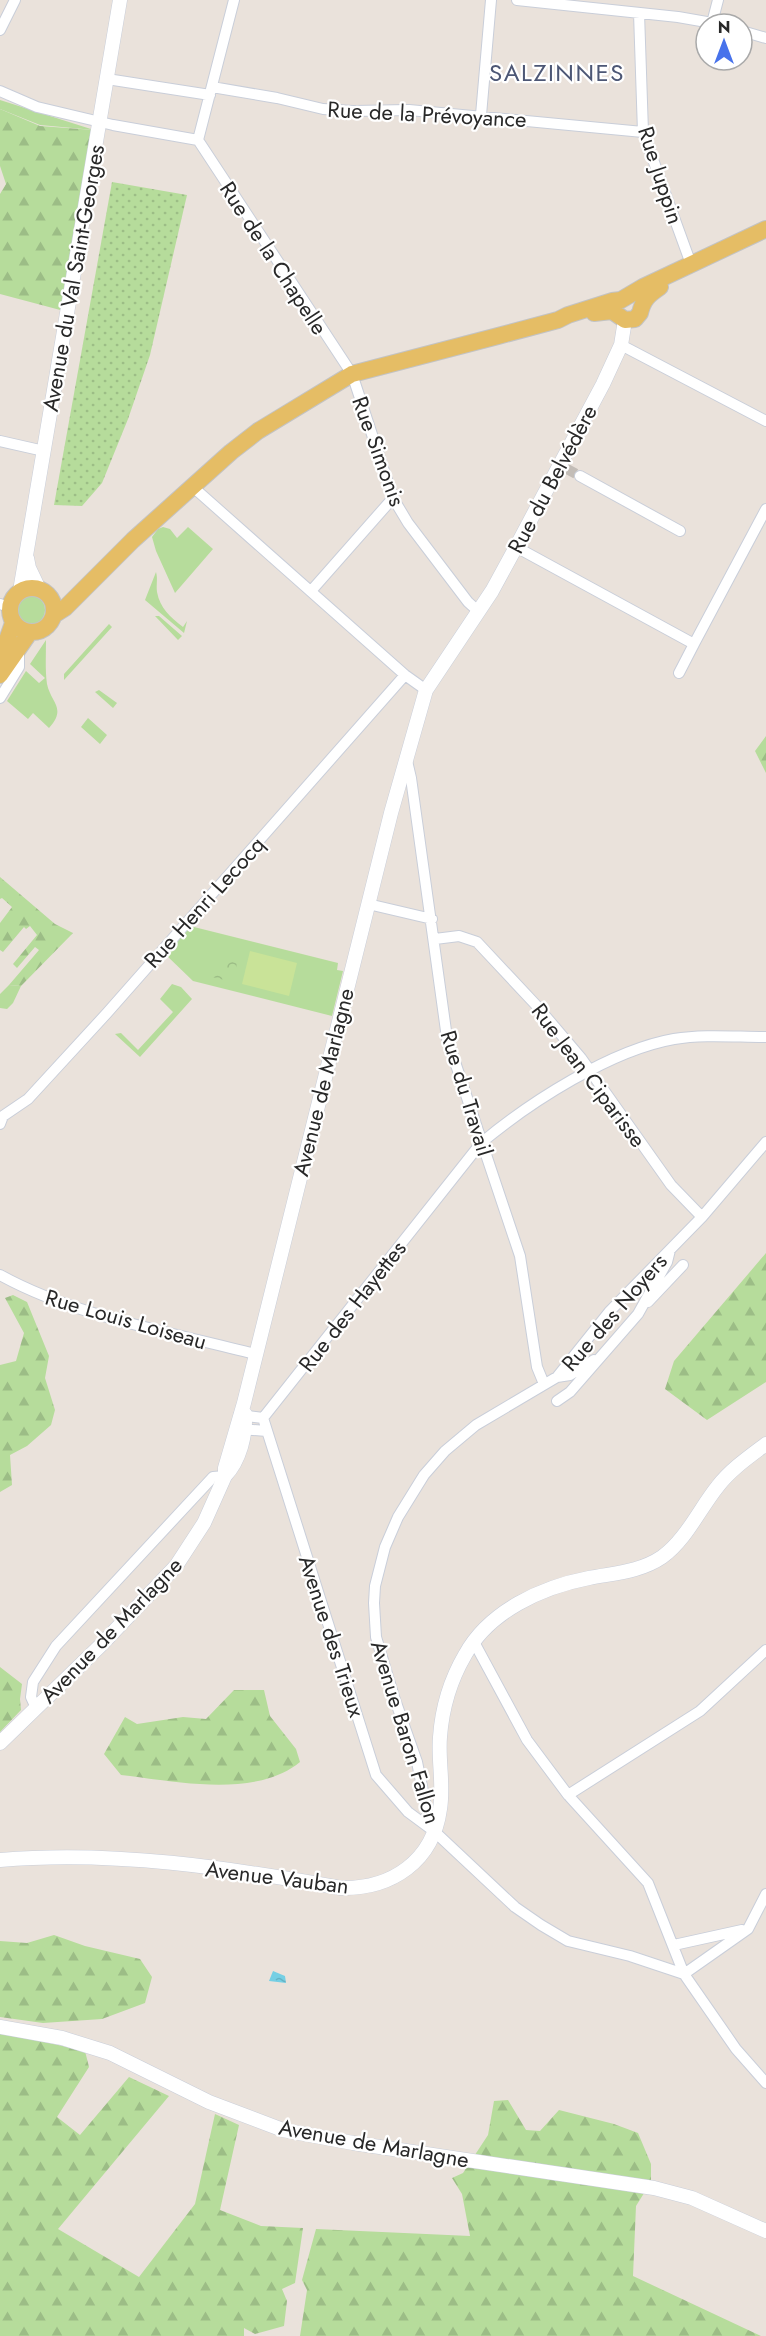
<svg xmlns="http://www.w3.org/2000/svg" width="766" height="2336" viewBox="0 0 766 2336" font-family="Jost,sans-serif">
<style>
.grass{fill:#b6dc9b}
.forest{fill:url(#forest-firs)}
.park{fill:url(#park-crowns)}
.garden{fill:url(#garden-dots)}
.pitch{fill:#c9e398}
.water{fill:url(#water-ripples)}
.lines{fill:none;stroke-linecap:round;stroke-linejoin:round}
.minor-tunnel{stroke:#c3bdb7;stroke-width:10;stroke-dasharray:10 5;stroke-linecap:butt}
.minor-casing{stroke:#c9ced9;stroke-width:12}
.secondary-casing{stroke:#c9ced9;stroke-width:15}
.primary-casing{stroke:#c3c3c3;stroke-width:18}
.minor{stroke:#fff;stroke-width:10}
.secondary{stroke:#fff;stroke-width:14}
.primary{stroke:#e5bd65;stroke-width:16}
.labels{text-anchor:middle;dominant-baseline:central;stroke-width:4.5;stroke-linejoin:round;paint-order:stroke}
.street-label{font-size:22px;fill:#282828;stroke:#fff}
.neighbourhood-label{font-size:24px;letter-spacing:1.5px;fill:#4d5775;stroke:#fff}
</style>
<defs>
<pattern id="forest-firs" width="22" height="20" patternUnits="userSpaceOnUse" patternTransform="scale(1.5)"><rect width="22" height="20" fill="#b6dc9b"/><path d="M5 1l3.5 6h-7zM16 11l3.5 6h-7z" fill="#9cbd86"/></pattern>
<pattern id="park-crowns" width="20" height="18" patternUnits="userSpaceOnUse" patternTransform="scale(1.5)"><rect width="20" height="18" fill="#b6dc9b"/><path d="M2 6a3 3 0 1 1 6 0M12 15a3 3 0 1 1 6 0" fill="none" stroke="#9cbd86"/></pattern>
<pattern id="garden-dots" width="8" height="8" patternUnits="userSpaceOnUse" patternTransform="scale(1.5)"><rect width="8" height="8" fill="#b6dc9b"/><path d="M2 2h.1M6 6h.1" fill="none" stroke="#9cbd86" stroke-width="1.8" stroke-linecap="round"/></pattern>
<pattern id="water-ripples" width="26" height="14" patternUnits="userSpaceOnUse" patternTransform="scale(1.5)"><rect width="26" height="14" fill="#75cfe4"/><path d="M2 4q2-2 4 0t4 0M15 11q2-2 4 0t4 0" fill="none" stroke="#65b2c4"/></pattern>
</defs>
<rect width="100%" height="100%" fill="#eae2db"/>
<path class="grass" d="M0,100l94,30 -54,-5 -40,-16z
M163,527l7,2 7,9 11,-11 25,22 -38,44 -19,-42 -4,-14 6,-8z
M156,572c2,7 0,12 1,20 3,16 13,25 26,35l4,-6 -3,12 -39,-33z
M17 610a14 14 0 1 1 28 0a14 14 0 1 1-28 0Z
M155,616h4l23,20 -4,4z
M109,624l3,3 -48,53v-6z
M46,640c0,14 -1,30 1,44 4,19 20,24 2,44l-16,-15 -5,6 -21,-18 19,-30 13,12 6,-5 -15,-14z
M99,690l18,13 -4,5 -18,-16z
M88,718l19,17 -7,9 -19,-17z
M190,926l148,37 -1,7 6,1 -11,45 -139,-35 -28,-27z
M172,984l9,3 11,12 -52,58 -25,-23 6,-1 17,17 35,-38 -13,-13z
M9,985l12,1 -8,17 -6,6 -7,-1v-14z"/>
<path class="forest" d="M0,109l40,17 54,4 -30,181 -64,-17v-100l6,-10 -6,-18z
M766,736v37l-11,-22z
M0,877l55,47 18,9 -52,53 -12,-1 30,-35 -4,-3 -18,21 -4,-4 24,-29 -7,-9 -4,3 -2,-2 -21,25 -3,-2v-27l12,-16 -10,-9 -2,1z
M766,1253v129l-59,38 -42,-31 9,-28z
M13,1295l14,7 22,54 -4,22 10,32 -4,15 -24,21 -17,9 2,30 -12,7v-127l16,-4 8,-28 -19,-35z
M0,1667l22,17 -2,15 1,11 -21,22z
M234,1690h30l6,26 26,33 4,13c-45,37 -126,19 -179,13l-17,-21 21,-37 12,7 46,-7 23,2z
M54,1935l31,11 55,13 12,18 -7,26 -43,16 -59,4 -43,-6v-76l27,2z
M0,2032l85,19 4,16 -32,50 23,18 49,-58 40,19 -111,133 81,48 56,-73 20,-90 24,11 -19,85 41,16 42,2 -8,55 -13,6 5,12 -3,25 -29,8 -11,-6v8h-244z
M508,2100l18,30 14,1 19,-21 55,14 24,9 13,31v18l-15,24 -3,70 128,60h-461l7,-46 -5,-10 14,-51 154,7 -8,-42 -10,-16 11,-5 25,-38 6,-34z"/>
<path class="park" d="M216,958l21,5 -4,19 -21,-5z"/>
<path class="garden" d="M112,182l75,13 -37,160 -22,64 -26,64 -20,23 -28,-1z"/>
<path class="pitch" d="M250,951l47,12 -8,33 -47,-12z"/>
<path class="water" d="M273,1971l12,5 1,7 -17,-2z"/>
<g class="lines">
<path class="minor-tunnel" d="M567,469l13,7"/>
<defs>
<path id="minor" d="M517,0l161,17 40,7
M639,13l4,119 48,132
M712,23l6,-23
M0,30l15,-30
M742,31l24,7
M107,79l103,16
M212,87l65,11 46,11 30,2 56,-1 234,22
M0,91l37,16 76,18 85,15
M481,115l10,-115
M198,140l154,234 41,124 15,25 60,79 10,9
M198,140l36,-140
M621,345l145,76
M0,441l44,10
M580,476l100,55
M193,487l212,188 21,15
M516,547l178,97 72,-135
M311,591l82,-93
M0,604l9,3
M679,673l15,-29
M0,698l19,-31v-17
M407,761l4,17 36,260 73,218 17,111 7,17
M368,904l64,15
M435,939l24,-3 18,6 59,63 45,53 90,127 31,32
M0,1124l3,-8 25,-17 79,-86 298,-338
M766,1142l-64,75 -93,95 -52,65 -81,48 -31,26 -21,24 -26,42 -13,30 -10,39 -1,17 2,34 18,60 23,65 11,54 7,16 80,75 26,18 27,16 62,15 54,18 52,75 30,34
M0,1275c76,42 171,57 255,79
M648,1302l35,-37
M557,1377l13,-2 24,-15
M557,1401l13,-9 68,-78 29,-52 3,-12
M263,1418l218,-275c49,-41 130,-93 193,-104 30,-5 61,-2 92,-2
M263,1418l113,357 32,37 27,20
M263,1418l-24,-3 1,14 27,2
M474,1642l53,98 41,55 80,88 36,91 64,-45 18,-35
M36,1708l-5,-11 2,-15 23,-36 157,-169 12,-1
M568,1795l132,-84 66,-61
M674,1945l68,-15"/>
<path id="secondary" d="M27,558l2,10 10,21
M20,591l100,-591
M225,1476v-8l19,-65 147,-590 35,-123 66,-99 24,-44 87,-163 18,-39 4,-25
M0,1743l102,-99 74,-78 28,-43 21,-47c15,-16 21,-41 20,-62
M0,1860c113,-10 230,8 341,28 51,1 92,-27 99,-79 4,-24 -2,-48 0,-72 2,-28 11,-58 25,-82 24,-44 77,-68 124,-77 25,-5 51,-6 73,-21 24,-17 38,-49 56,-71 12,-16 32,-30 48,-42
M0,2027l62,11 48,15 99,49 74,28 70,13 301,45 38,10 74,33"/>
<path id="primary" d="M594,313l18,-2 13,9 10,-1 5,-6c3,-13 8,-18 20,-26
M10 610a22 22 0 1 1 44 0a22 22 0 1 1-44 0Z
M54,615l11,-7 68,-68 98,-88 27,-21 94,-57 146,-38 60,-16 10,-5 44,-14 9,-1 22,-13 123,-58
M0,660l13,-37
M0,675l30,-43"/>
</defs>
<use href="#minor" class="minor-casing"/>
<use href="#secondary" class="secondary-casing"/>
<use href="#primary" class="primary-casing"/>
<use href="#minor" class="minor"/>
<use href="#secondary" class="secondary"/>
<use href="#primary" class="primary"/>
</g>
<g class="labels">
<g class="street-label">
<text transform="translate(427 114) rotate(3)">Rue de la Prévoyance</text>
<text transform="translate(661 175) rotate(72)">Rue Juppin</text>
<text transform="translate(274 258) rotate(57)">Rue de la Chapelle</text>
<text transform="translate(73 278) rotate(-80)">Avenue du Val Saint-Georges</text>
<text transform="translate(379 451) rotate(70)">Rue Simonis</text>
<text transform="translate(552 479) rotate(-62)">Rue du Belvédère</text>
<text transform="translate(204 902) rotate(-48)">Rue Henri Lecocq</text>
<text transform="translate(589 1075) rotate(53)">Rue Jean Ciparisse</text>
<text transform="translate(323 1082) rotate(-76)">Avenue de Marlagne</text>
<text transform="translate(467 1093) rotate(73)">Rue du Travail</text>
<text transform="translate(352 1306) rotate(-52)">Rue des Hayettes</text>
<text transform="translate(614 1312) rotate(-49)">Rue des Noyers</text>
<text transform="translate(126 1319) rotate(16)">Rue Louis Loiseau</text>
<text transform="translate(111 1630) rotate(-46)">Avenue de Marlagne</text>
<text transform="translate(332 1636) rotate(72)">Avenue des Trieux</text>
<text transform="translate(406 1732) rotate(73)">Avenue Baron Fallon</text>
<text transform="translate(277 1877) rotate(7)">Avenue Vauban</text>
<text transform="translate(374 2143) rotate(10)">Avenue de Marlagne</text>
</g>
<g class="neighbourhood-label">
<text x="557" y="72">SALZINNES</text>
</g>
</g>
<g transform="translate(724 42)"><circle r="28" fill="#ffffff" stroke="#a9a9a9" stroke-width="1.5"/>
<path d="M0-4.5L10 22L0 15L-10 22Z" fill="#4772eb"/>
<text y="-9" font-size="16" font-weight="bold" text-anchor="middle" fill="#282828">N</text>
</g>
</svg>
